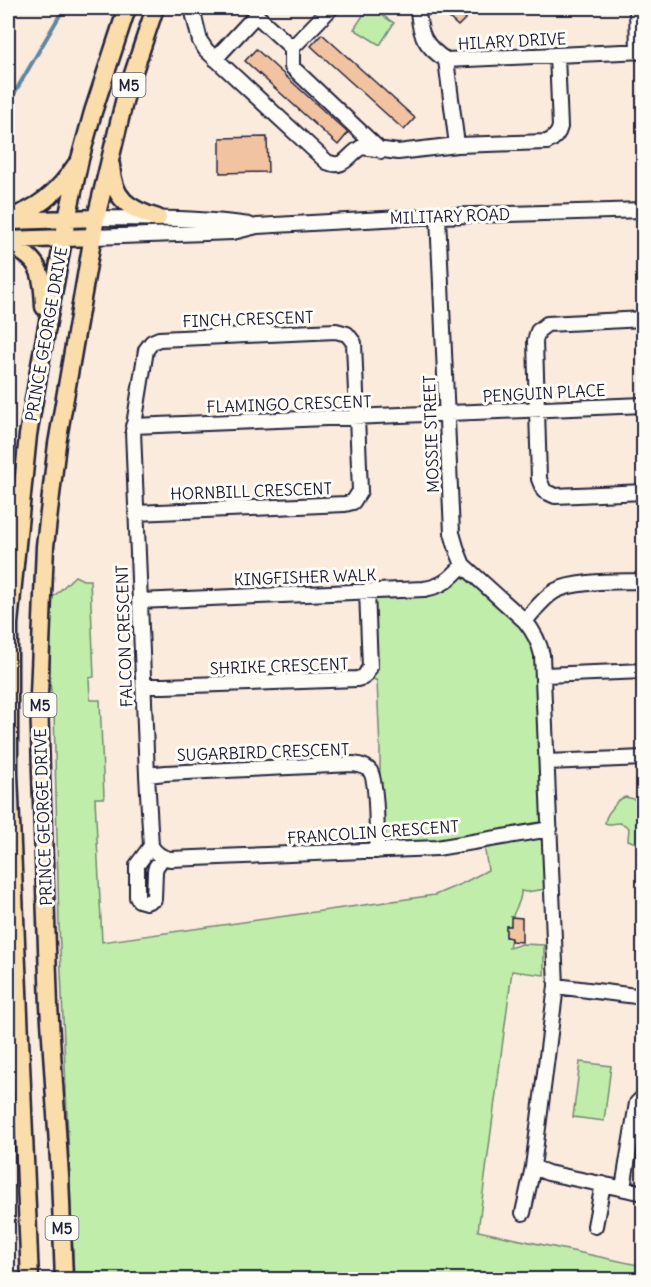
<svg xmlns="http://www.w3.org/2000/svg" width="651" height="1287" viewBox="0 0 651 1287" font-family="Delius,sans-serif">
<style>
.green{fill:#c1edaa;stroke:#728872;stroke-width:1.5}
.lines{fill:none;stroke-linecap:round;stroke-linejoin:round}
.stream{stroke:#5e87a2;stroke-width:4}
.building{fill:#f2c3a1;stroke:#22223b;stroke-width:1.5}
.minor-casing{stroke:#22223b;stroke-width:18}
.major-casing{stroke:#22223b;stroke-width:21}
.minor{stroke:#fdfcf7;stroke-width:14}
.major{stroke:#fbddab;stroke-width:16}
.labels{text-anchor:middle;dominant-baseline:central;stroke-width:6;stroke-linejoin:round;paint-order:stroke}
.shield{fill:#fdfcf7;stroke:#646373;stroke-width:1.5}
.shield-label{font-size:15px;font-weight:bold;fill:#22223b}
.street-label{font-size:16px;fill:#22223b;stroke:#fdfcf7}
</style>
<rect width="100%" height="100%" fill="#faebdd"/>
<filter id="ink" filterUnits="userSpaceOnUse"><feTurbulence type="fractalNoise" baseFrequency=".0167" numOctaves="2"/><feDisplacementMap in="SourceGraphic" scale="12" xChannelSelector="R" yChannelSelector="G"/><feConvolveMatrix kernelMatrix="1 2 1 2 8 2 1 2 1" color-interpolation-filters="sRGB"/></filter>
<g filter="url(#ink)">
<path class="green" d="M368,8h3l23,15 -14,22 -26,-16z
M75,576l8,4h7l4,97 -5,1 1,20 1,2h9l4,98h-9l7,144 333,-47 28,-12 25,-13 -4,-25 54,-7 4,3 2,4 2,44 -20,3 -5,-1c1,13 -10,20 -10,35h-5v11l5,1 -2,10 13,-4 22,1v30l-32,-4 -34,260 165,35v13h-569l-15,-355 -5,-213 -4,-28 1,-84z
M460,577l10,2 55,52 4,5 7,18 8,162 -2,5 -5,4 -106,18 -41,2 -8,-5 -2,-6v-85l-3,-68 -8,-5 3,-74 6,-6 56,-3 11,-4z
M625,797l18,4v45l-15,-6 1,-12c-12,-10 -15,-1 -24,-5 1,-12 9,-13 12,-22z
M580,1062l31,4 -7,55 -31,-4z"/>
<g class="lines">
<path class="stream" d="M8,104l56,-96"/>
</g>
<path class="building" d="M456,8h20l-18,18 -11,-10z
M322,34l93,84 -11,12 -93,-84z
M256,49l92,84 -10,12 -93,-84z
M267,137l1,35 -48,1v-35z
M511,917l11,1v24l-11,-1v-3l-5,-1v-11h5z"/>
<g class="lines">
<defs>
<path id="minor" d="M192,8l8,33 6,9 121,112c18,8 21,-8 35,-15l36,5 59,-7 90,-3c7,-3 11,-7 13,-15l-3,-72
M418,8c1,25 6,38 28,52l198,-9
M637,8l1,44
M256,15l36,33v19l89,84
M292,48l39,-40
M215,59l41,-44v-7
M446,60l11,85
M438,216l14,317 5,17 6,15 62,56c9,11 14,20 17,34l14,331 -23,181 -10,46
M96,218c51,1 103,-1 153,7
M93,237l140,-5 24,-6 181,-10 206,-6
M644,319l-97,5 -9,7 -3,10 4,138 5,12 11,5 89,-4
M133,426l511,-21
M136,513l209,-9 8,-2 7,-11 -6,-148 -7,-9 -11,-3 -177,8 -7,3 -6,8 -13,81 14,344 4,71c5,8 10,11 19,13l267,-11 113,-19
M139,601l285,-12c19,-3 26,-10 39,-24
M525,621c9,-10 18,-23 30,-30 21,-11 64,-9 89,-10
M544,675l100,-4
M143,686h21l193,-7 7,-2 6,-10 -3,-76
M547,762l97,-4
M147,775l19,-2 187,-9c7,1 13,2 17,7 7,9 7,66 7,80
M151,846l-14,19v32l2,3 7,2 8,-3 1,-28 1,-4 7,-10
M556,986l88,11
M533,1167l15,6 96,20
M623,1188l14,-85 7,-7
M595,1226l8,-42"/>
<path id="major" d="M111,165c2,34 17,44 47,53
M8,218c30,-8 51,-27 68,-53
M12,221l84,-3
M8,240l85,-3
M8,246c33,11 35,30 36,61
M30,1280l-21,-507v-149l19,-189 13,-76 26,-140 13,-60 13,-47 34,-104
M64,1280l-4,-104 -11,-170 -8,-233 -2,-78 6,-149 12,-102 39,-226 29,-120 30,-90"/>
</defs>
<use href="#minor" class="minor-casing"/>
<use href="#major" class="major-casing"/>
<use href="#minor" class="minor"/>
<use href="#major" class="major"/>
</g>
</g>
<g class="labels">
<g class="shield">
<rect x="112.5" y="73" width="33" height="24" rx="4.5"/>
<rect x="23.5" y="693" width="33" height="24" rx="4.5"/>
<rect x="45.5" y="1216" width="33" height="24" rx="4.5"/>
</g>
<g class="shield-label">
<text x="129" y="85">M5</text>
<text x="40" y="705">M5</text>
<text x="62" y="1228">M5</text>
</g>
<g class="street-label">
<text transform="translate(512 41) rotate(-3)">HILARY DRIVE</text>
<text transform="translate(450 216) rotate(-2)">MILITARY ROAD</text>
<text transform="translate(248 319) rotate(-2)">FINCH CRESCENT</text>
<text transform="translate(46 334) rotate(-80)">PRINCE GEORGE DRIVE</text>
<text transform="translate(544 393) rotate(-3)">PENGUIN PLACE</text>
<text transform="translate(289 404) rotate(-2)">FLAMINGO CRESCENT</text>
<text transform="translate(431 434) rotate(-92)">MOSSIE STREET</text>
<text transform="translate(251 491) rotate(-2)">HORNBILL CRESCENT</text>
<text transform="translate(305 577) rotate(-2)">KINGFISHER WALK</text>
<text transform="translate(124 636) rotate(-92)">FALCON CRESCENT</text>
<text transform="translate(279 666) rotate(-2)">SHRIKE CRESCENT</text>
<text transform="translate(263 752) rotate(-2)">SUGARBIRD CRESCENT</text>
<text transform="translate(43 817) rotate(-92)">PRINCE GEORGE DRIVE</text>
<text transform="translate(373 832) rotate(-4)">FRANCOLIN CRESCENT</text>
</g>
</g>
<rect width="651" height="1287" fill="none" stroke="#fdfcf7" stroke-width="30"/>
<rect x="15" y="15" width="621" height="1257" fill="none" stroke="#22223b" stroke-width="2" filter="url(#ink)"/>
</svg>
